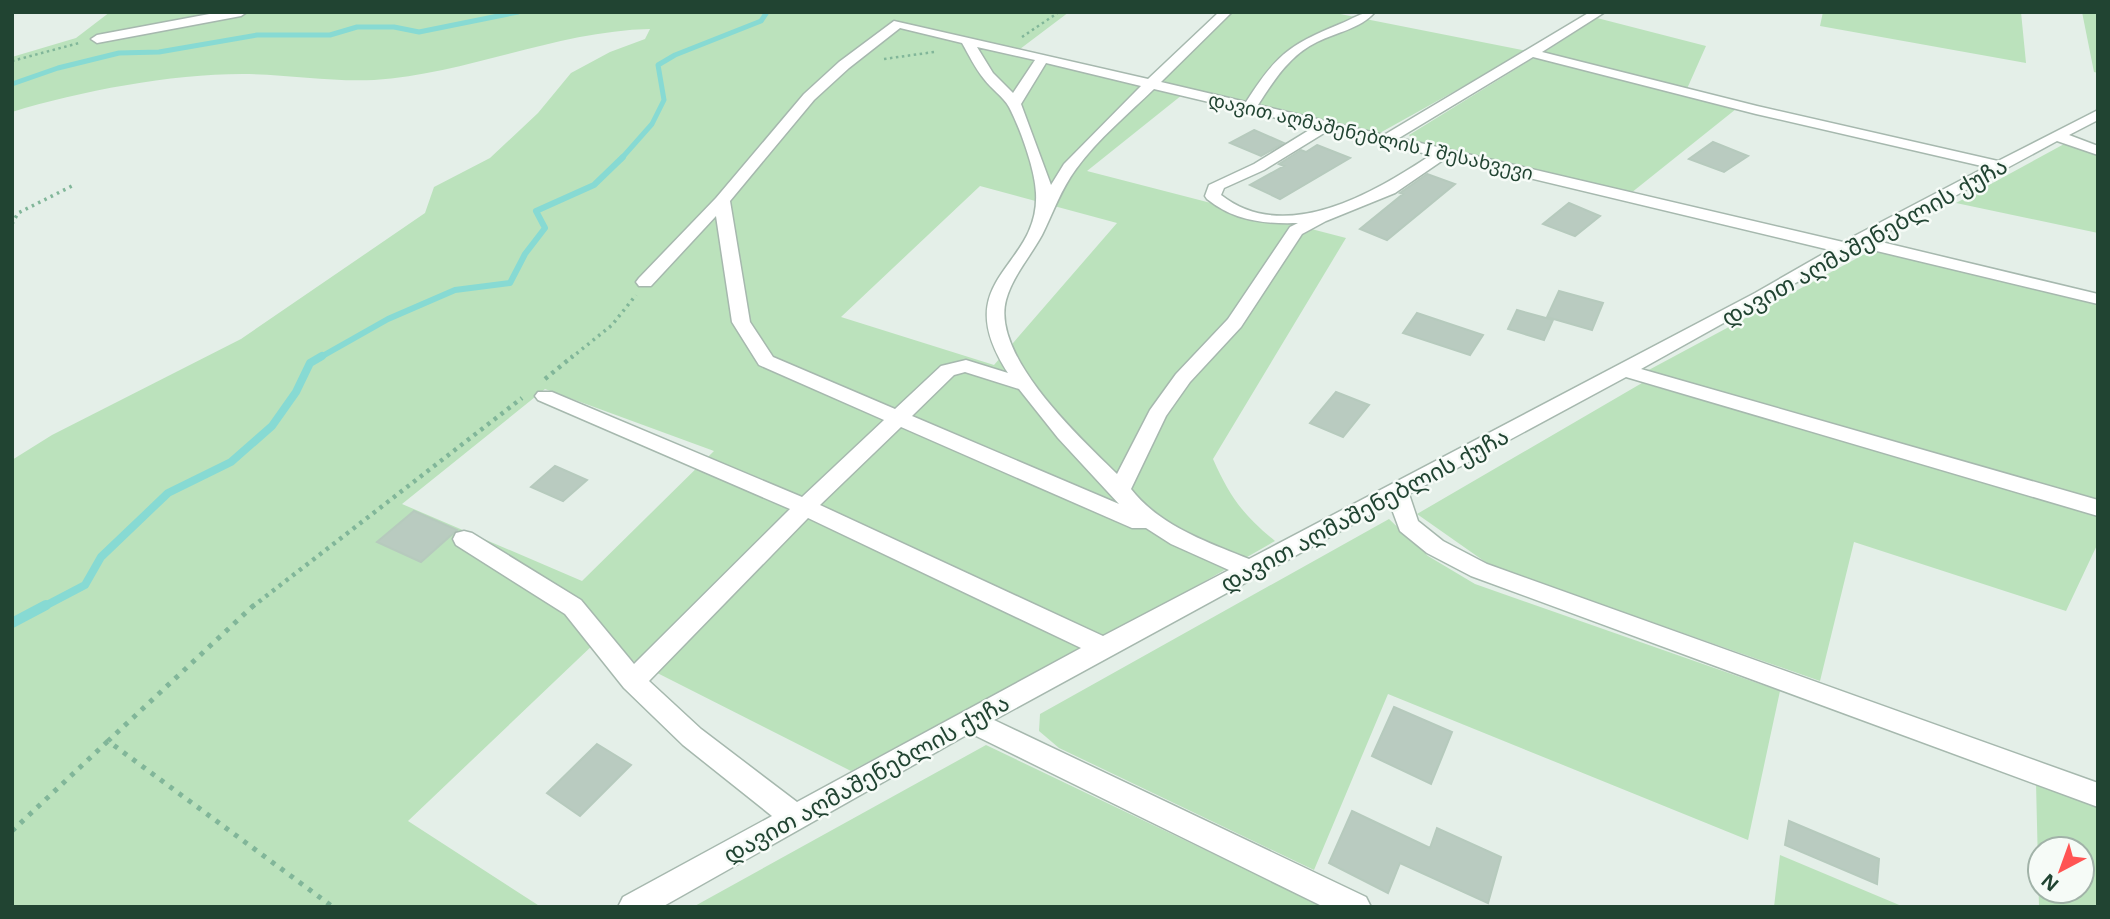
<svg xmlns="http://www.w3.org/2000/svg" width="2110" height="919" viewBox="0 0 2110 919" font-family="'Noto Sans','Noto Sans Georgian',sans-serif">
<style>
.green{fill:#bbe2bc;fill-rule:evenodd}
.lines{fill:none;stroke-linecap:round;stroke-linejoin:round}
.stream-far3{stroke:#87dad3;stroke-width:5}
.stream-far2{stroke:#87dad3;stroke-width:6}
.stream-far1{stroke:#87dad3;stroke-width:8}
.stream{stroke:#87dad3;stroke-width:10}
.building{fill:#b9cbc0;stroke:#b6cabd;stroke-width:2}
.minor-casing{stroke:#a6b8ae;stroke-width:3}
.path-far3{stroke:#81b699;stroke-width:2.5;stroke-dasharray:2.5 3.5;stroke-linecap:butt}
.path-far2{stroke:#81b699;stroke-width:3.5;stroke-dasharray:2.5 4.5;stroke-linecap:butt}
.path-far1{stroke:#81b699;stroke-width:4.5;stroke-dasharray:3.5 5;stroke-linecap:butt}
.path{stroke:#81b699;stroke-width:5;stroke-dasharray:4.5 7;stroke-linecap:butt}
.minor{fill:#fff;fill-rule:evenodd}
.labels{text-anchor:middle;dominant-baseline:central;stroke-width:5;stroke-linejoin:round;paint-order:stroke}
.far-street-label{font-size:19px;fill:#214432;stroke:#f6fbf7}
.street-label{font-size:23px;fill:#214432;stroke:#f6fbf7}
</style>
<rect width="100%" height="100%" fill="#e4efe8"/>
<path class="green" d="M110,12h959l-49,37 130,31 73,-68h107l197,39 -158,88 -187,-44 -95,76 259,67 -133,221c17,38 30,56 62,82l-129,74 -295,156 -255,-129 -188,179 133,86h-529v-447l40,-25 189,-96 184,-126 9,-26 56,-29 48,-45 33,-40 39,-21 35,-13 5,-10c-94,2 -182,45 -276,51 -44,2 -88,-6 -132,-6 -71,0 -162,17 -230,38v-55l64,-19zM980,186l137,37 -123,142 -153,-48zM545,389l169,62 -132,130 -180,-77z
M1823,12h198l5,51 -206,-37z
M2082,12h16v61l-4,-1z
M1597,18l109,28 -20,45 -143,-38z
M1541,58l195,51 -105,84 -218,-52 -4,-6 123,-76z
M2066,143l32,11v79l-142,-30z
M1876,248l222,54v201l-453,-131z
M1642,383l456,132v28l-32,68 -212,-69 -34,139 -329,-115 -74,-52z
M1389,519l39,37 47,28 305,107 -32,149 -360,-146 -74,176 -255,-122 -20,-17 1,-17z
M986,745l338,162h-631z
M2036,783l62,23v101h-59zM2040,849h42v42h-42z
M1780,855l124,52h-130z"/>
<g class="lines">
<path class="stream-far3" d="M12,84l46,-16 61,-15 40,-1 98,-17h73l27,-8h37l25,5 99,-20
M621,159l31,-35 12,-24 -6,-35 17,-10 86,-34 6,-9"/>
<path class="stream-far2" d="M319,358l69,-39 67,-29 55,-7 15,-29 20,-26 -9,-17 58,-26 29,-28"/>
<path class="stream-far1" d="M43,607l42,-22 16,-28 67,-64 63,-31 41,-36 24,-34 14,-29 12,-7"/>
<path class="stream" d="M12,623l34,-18"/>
</g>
<path class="building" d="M1254,130l30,13 -23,13 -31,-13z
M1713,142l35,14 -24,16 -35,-13z
M1317,145l33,13 -70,41 -30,-14 34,-19 -5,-2 22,-14 5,2z
M1427,174l28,10 -68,56 -27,-11 43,-35 -3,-1z
M1569,203l31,13 -25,20 -32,-12z
M1559,291l44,12 -11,27 -45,-13z
M1517,310l36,10 -9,20 -36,-11z
M1417,313l66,22 -13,20 -67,-22z
M1336,392l33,13 -26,32 -33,-14z
M555,466l32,14 -24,21 -32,-14z
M414,511l43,19 -36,32 -44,-20z
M1394,707l58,25 -21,52 -59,-28z
M597,744l34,21 -51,51 -33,-23z
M1352,811l78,37 7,-20 64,29 -13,46 -88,-40 -12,30 -59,-30z
M1789,821l90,38 -2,25 -92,-39z"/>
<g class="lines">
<defs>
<path id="minor" d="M220,12h27l-6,4 -144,27 -6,-4 6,-4z
M1219,12h13l-71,70 85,20c30,-47 43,-57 94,-78 13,-5 20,-12 35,-12 -15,17 -38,20 -58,30 -27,13 -43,38 -59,63l126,30 206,-123h15l-63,40 215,54 241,55 100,-51v10l-29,15 29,11v9l-41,-14 -184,99 225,54v10l-238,-57 -219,122 457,131v16l-472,-139 -217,117 9,27 25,20 44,23 611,219v24l-627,-231 -44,-23 -27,-22 -10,-27 -396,216 372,177 5,10h-47l-354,-174 -308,174h-44l5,-10 149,-81 -89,-71 -59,-57 -59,-74 -109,-69 -3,-6 3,-6 8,-2 8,2 109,67 53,64 156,-155 -252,-109 -3,-4 3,-4h14l250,105 82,-77 -125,-55 -27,-43 -16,-106 -65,70h-12l-3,-4 3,-4 77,-80 88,-104 35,-32 55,-41 254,58zM900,28l62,15c7,12 13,25 22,36 7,10 19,17 25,28 11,21 26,62 27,86 4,76 -90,84 -28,180l-42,-13 -25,6 -46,43 -122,-52 -23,-35 -20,-121 84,-101 35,-32zM977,47l58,13 -22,33 -20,-20zM1533,57l223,57 230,53 -143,75 -444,-104zM1046,63l95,23 -77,78 -13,21 -30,-81zM1154,89l160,38 -60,37 -45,21 -4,11 2,3c27,22 57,25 91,24l-8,4 -62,92 -52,55 -26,36 -33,64c-36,-35 -126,-118 -111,-174 6,-23 24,-43 36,-65 11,-22 19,-46 34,-66 22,-30 52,-55 78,-80zM1329,130l102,25c-56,37 -145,91 -210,40l3,-7 40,-18zM1446,158l384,92 -75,43 -506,266c-42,-17 -89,-33 -118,-70l35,-73 24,-34 51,-55 61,-93 24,-13 69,-28zM965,372l54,17 39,49 61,66 -207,-88 42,-41zM901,427l231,101h14l25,16 58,26 -126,66 -283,-131zM808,518l273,130 -284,154 -96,-73 -52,-48z"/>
</defs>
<use href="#minor" class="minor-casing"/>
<path class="path-far3" d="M1022,37l37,-25
M884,59l50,-7
M12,61l67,-18"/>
<path class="path-far2" d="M12,224l6,-11 56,-28
M571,358l41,-33 24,-30"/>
<path class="path-far1" d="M545,379l28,-23
M252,607l270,-209"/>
<path class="path" d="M254,605l-146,136 225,166
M12,831l96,-90"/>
<use href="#minor" class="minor"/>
</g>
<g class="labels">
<g class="far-street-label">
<text transform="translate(1371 136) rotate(13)">დავით აღმაშენებლის I შესახვევი</text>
</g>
<g class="street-label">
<text transform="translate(1864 241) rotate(-29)">დავით აღმაშენებლის ქუჩა</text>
<text transform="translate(1364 509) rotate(-28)">დავით აღმაშენებლის ქუჩა</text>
<text transform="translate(866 778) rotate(-29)">დავით აღმაშენებლის ქუჩა</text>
</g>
</g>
<rect width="2110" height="919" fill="none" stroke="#214432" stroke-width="28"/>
<g transform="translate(2061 870) rotate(221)"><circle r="33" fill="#f6fbf7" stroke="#a1b2a8" stroke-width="2"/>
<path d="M0-5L12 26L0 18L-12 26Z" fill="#ff5453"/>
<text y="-10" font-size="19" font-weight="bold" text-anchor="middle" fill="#214432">N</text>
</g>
</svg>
